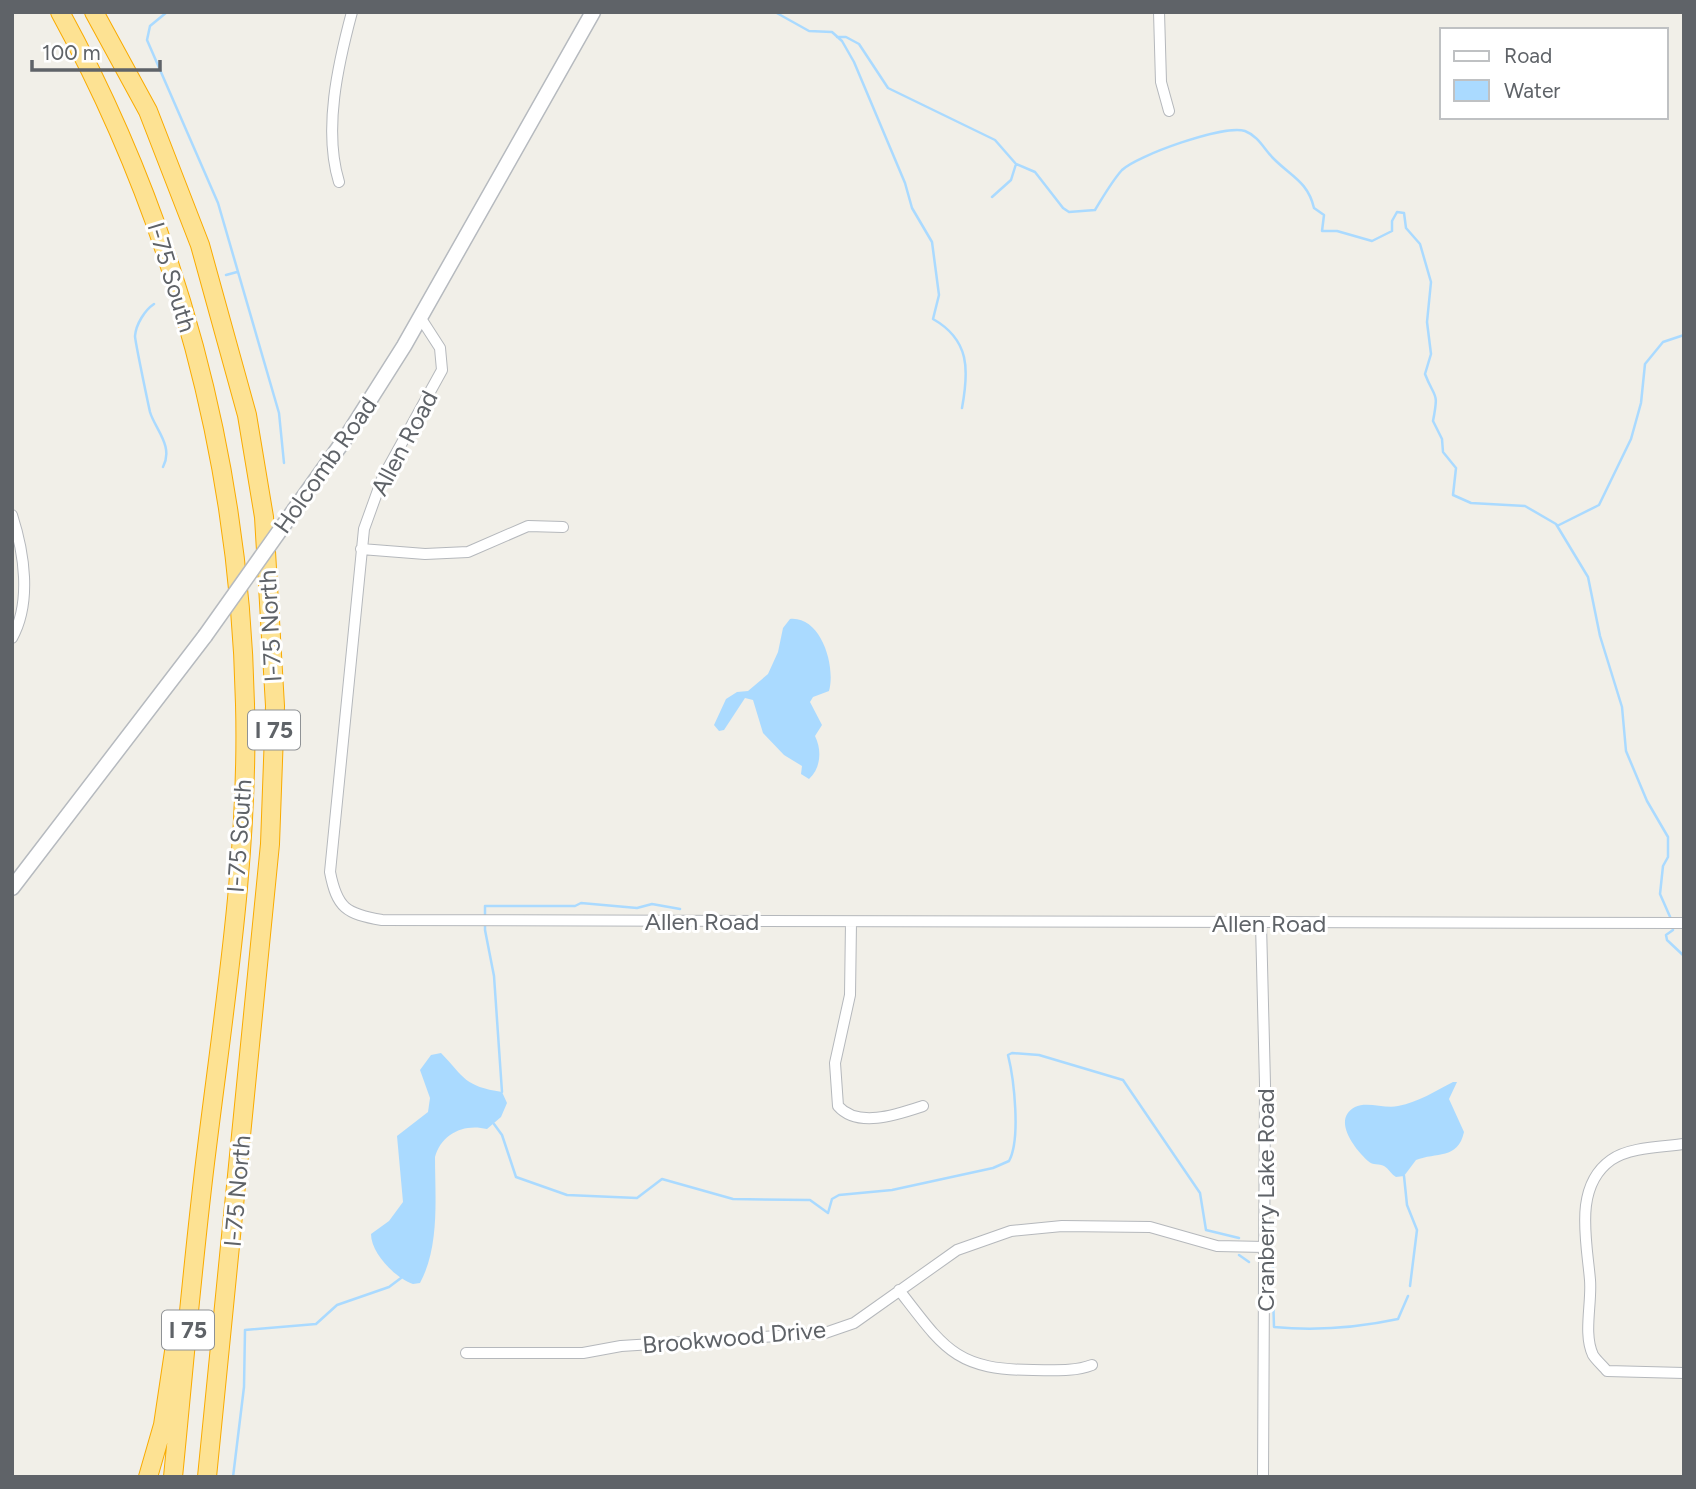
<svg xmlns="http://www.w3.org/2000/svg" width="1696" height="1489" viewBox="0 0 1696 1489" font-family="Figtree,sans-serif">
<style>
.water{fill:#aadaff}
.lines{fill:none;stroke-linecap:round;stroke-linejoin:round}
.stream{stroke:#aadaff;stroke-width:2.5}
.street-casing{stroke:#b5b8bc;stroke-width:12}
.secondary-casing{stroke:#b6babf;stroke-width:17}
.highway-casing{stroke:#f9ab00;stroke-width:20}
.street{stroke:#fff;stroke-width:10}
.secondary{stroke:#fff;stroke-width:14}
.highway{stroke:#fde293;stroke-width:18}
.secondary-bridge-casing{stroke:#b6babf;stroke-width:17;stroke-linecap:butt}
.secondary-bridge{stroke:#fff;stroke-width:14}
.labels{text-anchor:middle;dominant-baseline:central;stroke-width:6;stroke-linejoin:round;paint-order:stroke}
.shield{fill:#fff;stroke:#8f9295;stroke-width:2}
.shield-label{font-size:23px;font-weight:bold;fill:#5f6368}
.street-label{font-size:24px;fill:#5f6368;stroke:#fff}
</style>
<rect width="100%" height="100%" fill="#f1efe8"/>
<path class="water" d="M790,619c31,-3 46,47 39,72l-16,6 -3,5 12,23 -7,11c7,14 6,32 -6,43l-8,-5 1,-8 -18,-11 -21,-22 -10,-33 -8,-2 -21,32 -5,1 -5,-6 12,-26 11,-7 11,-1 20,-17 10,-22 5,-24z
M441,1053c24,25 23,33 61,39l5,11 -6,14 -14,12c-23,-6 -46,5 -52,28 0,40 5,89 -15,126l-7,1c-18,-6 -42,-31 -42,-50l18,-13 14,-19 -6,-66 31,-24 2,-14 -10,-28 11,-15z
M1453,1082h4l-8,17 15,33c-6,28 -28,20 -48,28l-12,16 -8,1c-5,-3 -7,-8 -12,-11 -5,-3 -11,0 -16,-5 -12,-11 -37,-41 -13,-54 12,-6 30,2 43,-1 21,-4 37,-15 55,-24z"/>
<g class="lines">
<path class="stream" d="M167,12l-17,14 -3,14 71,163 61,210 5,50
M775,12l34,19 23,1 10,9 12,21 51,121 7,25 20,34 7,53 -6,24c37,21 36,51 29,89
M837,37h9l13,7 29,44 107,52 21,24 19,8 28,36 6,4 26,-2c8,-13 17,-29 27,-40 14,-14 102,-46 123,-39 15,6 19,19 30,29 16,16 33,22 39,48l10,7 -2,16h15l35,10 20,-10v-10l5,-9 7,1 2,15 14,16 11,38 -4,40 4,32 -6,20c10,26 14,16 8,47l9,18 1,13 13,16 -3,27 18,8 54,3 31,18 32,53 12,59 22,71 4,44 21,50 21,36v20l-5,9 -3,28 11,25
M992,197l19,-17 5,-16
M226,275l11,-3
M154,304c-9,6 -18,20 -19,32 0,5 13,67 15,76 5,17 24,34 13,55
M1557,526l42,-21 32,-66 10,-36 4,-39 18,-22 21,-7
M1672,925l1,5 -7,5 1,5 17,16
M502,1092l-8,-116 -9,-46v-24h90l6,-3 56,5 15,-4 28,5
M494,1124l8,11 14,42 51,18 70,3 25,-19 71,20 77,1 18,13 4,-14 7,-4 53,-5 101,-22 16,-7c12,-22 5,-82 -1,-106l4,-2 27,2 84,25 77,113 6,37 33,8
M1404,1176l3,29 10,25 -7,56
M1239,1255l10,7
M1273,1285v-23
M1273,1294l1,33c43,4 82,1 124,-8l10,-23
M233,1477l11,-90 1,-57 71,-6 21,-19 52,-18 12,-9"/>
<defs>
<path id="street" d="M1159,12l2,70 8,29
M339,182c-16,-52 -1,-118 13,-170
M420,317l20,31 2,22 -60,109 -18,50 -34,343c7,36 16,42 52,48l1302,3
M12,515c12,37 20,87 0,123
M361,549l64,5 43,-2 60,-26 35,1
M851,922l-1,73 -15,68 3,43c20,23 61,8 85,0
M1261,924l4,160 -2,393
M1684,1144c-22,3 -55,3 -73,16 -38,27 -24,82 -21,120 2,23 -7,54 3,75 3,5 10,11 14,16l77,2
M899,1290c45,58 56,80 134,80 20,0 41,2 59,-5
M466,1353h117l38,-7 204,-13 29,-10 103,-73 54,-19 51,-5 88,1 67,19 48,1"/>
<path id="secondary" d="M295,509l52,-73 57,-90 189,-334
M12,888l193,-252"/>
<path id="highway" d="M60,12c116,212 180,451 185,692 4,148 -20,297 -38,443 -14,110 -23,220 -34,330
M94,12l54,99 52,134 47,170 17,102 11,189 -5,138 -63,633
M148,1477l15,-52 13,-87"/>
</defs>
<use href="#street" class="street-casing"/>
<use href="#secondary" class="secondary-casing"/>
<use href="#highway" class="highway-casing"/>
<use href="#street" class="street"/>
<use href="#secondary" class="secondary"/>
<use href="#highway" class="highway"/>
<defs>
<path id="secondary-bridge" d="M205,636l90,-127"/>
</defs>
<use href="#secondary-bridge" class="secondary-bridge-casing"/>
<use href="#secondary-bridge" class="secondary-bridge"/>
</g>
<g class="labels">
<g class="shield">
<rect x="248" y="710.5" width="52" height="39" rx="5"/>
<rect x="162" y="1310.5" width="52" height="39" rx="5"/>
</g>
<g class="shield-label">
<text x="274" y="730">I 75</text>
<text x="188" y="1330">I 75</text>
</g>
<g class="street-label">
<text transform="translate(172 277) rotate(73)">I-75 South</text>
<text transform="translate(404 443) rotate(-62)">Allen Road</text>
<text transform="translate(325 465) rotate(-55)">Holcomb Road</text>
<text transform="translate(270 626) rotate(-93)">I-75 North</text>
<text transform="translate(239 836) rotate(-86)">I-75 South</text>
<text x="702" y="921">Allen Road</text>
<text x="1269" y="923">Allen Road</text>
<text transform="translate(237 1191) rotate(-85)">I-75 North</text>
<text transform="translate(1265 1200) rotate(-90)">Cranberry Lake Road</text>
<text transform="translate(734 1337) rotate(-5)">Brookwood Drive</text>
</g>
</g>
<rect width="1696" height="1489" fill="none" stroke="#5f6368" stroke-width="28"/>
<rect x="1440" y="28" width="228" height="91" fill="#ffffff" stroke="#bfc1c3" stroke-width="2"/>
<rect x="1454" y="51" width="35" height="10" fill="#ffffff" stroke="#bfc1c3" stroke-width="2"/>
<text x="1504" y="63" font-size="21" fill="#5f6368">Road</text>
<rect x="1454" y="80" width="35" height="21" fill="#aadaff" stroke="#bfc1c3" stroke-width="2"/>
<text x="1504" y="98" font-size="21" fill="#5f6368">Water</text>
<path d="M32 60v10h128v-10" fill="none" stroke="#5f6368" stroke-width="3.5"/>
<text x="42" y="60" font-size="21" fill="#5f6368" stroke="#ffffff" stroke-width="5" paint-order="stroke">100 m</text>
</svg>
